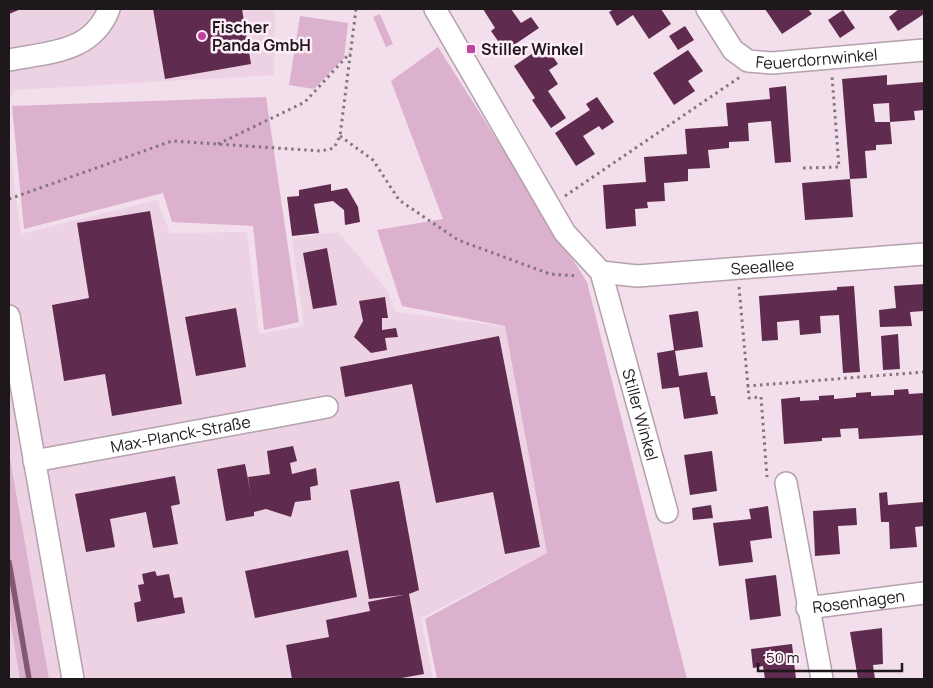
<svg xmlns="http://www.w3.org/2000/svg" width="933" height="688" viewBox="0 0 933 688" font-family="Manrope,sans-serif">
<style>
.built{fill:#edd2e3}
.green{fill:#dcb1cd}
.lines{fill:none;stroke-linecap:round;stroke-linejoin:round}
.stream{stroke:#825774;stroke-width:5.5}
.building{fill:#5f2b4f}
.minor-casing{stroke:#b4a1ac;stroke-width:24}
.path{stroke:#83757e;stroke-width:3;stroke-dasharray:2.5 4;stroke-linecap:butt}
.minor{stroke:#fff;stroke-width:21}
.poi-dot{fill:#bb459b;stroke:#feeef8;stroke-width:2}
.labels{text-anchor:middle;dominant-baseline:central;stroke-width:5;stroke-linejoin:round;paint-order:stroke}
.poi-label{font-size:16px;font-weight:bold;fill:#1e171b;stroke:#feeef8;text-anchor:start}
.street-label{font-size:16px;fill:#1e171b;stroke:#feeef8}
</style>
<rect width="100%" height="100%" fill="#f3dfec"/>
<path class="built" d="M9,9h263l3,5 -1,61 -259,15 -6,9z
M9,144l12,90 136,-34 13,33 77,-1 12,102 45,-8 -12,-88 46,-6 50,59 7,21 114,15 38,226 -126,65 12,61h-424z"/>
<path class="green" d="M380,14l13,30 -7,3 -13,-30z
M300,16l48,7 -4,35 -30,31 -25,-4z
M438,47l149,235 100,397h-250l-12,-60 122,-66 -42,-227 -103,-20 -25,-76 66,-11 -52,-138z
M266,97l33,225 -35,8 -11,-104 -81,-4 -9,-29 -139,36 -12,-123z
M9,453l40,226h-29l-11,-66z"/>
<g class="lines">
<path class="stream" d="M9,562l20,117"/>
</g>
<path class="building" d="M9,9h12l-12,5z
M153,9h89l9,55 -86,15z
M483,9h28l10,14 10,-6 8,11 -34,23 -14,-20 4,-3z
M614,9h47l10,15 -22,15 -16,-24 -16,11 -8,-14z
M765,9h43l4,5 -30,20z
M899,9h25v5l-26,17 -9,-14z
M843,10l12,18 -15,10 -12,-18z
M685,26l9,14 -16,10 -9,-14z
M545,45l13,19 -9,6 9,14 -10,7 18,27 -15,10 -19,-28 3,-2 -21,-32z
M688,50l15,21 -15,10 7,10 -21,14 -21,-32z
M887,75v10l37,-3v28l-10,1 1,9 -25,2 -1,-19 -16,1 2,18h15l2,22 -16,1v5l-11,1 2,27 -17,1 -8,-100z
M786,86l5,76 -16,1 -4,-42 -23,2 1,18 -20,1v6l-21,2 2,18 -22,1v12l-24,2 1,18 -18,1 1,6 -13,1 1,17 -30,3 -3,-44 43,-3 -2,-25 43,-3 -2,-25 43,-3 -2,-23 44,-4 -1,-11z
M597,97l17,25 -12,8 -3,-4 -16,10 12,18 -19,12 -21,-33 35,-23 -4,-6z
M850,179l3,38 -48,3 -3,-37z
M331,184v7l16,-3 11,19 2,15 -15,3 -1,-15 -11,-9 -19,3 5,29 -27,3 -5,-39 12,-1v-6z
M150,211l32,193 -70,12 -7,-42 -41,7 -12,-76 37,-7 -12,-75z
M327,248l10,57 -24,4 -10,-56z
M924,284v27l-14,1 2,14 -32,1 -1,-17 17,-2 -2,-22z
M854,286l6,86 -17,1 -4,-58 -19,1 1,17 -21,2 -1,-15 -22,2 1,18 -16,1 -3,-45 78,-6v-3z
M385,297l3,21h-6v12l14,-2 2,9 -13,1 2,12 -16,3 -17,-16 9,-16 -4,-20z
M236,308l10,59 -50,9 -11,-59z
M698,311l5,36 -28,4 4,25 28,-4 4,24h4l3,18 -34,5 -5,-32 -17,2 -5,-36 17,-3 -5,-35z
M898,334l2,35 -17,1 -2,-34z
M499,336l41,211 -35,7 -12,-62 -57,11 -24,-119 -67,13 -5,-30z
M908,389l1,5 15,-1v42l-65,4 -1,-11 -18,1 1,8 -19,1v3l-38,3 -3,-45 19,-2v4l19,-1v-4l15,-1v4l22,-2v-4l15,-1v4l23,-1v-5z
M293,446l4,15 -7,2 2,11 24,-6 2,17 -8,2 1,13 -16,2 -4,15 -25,-8 -12,3v4l-28,5 -9,-52 28,-5 6,30 -3,-17 22,-3 -3,-23z
M712,451l5,40 -27,4 -6,-40z
M175,476l5,28 -9,2 7,38 -25,4 -7,-36 -36,7 5,28 -29,5 -11,-58z
M399,481l20,109 -10,4 15,80 -28,5h-104l-6,-34 43,-8 -3,-17 44,-9 -2,-9 35,-7 -34,4 -19,-109z
M887,492l1,13 36,-3v24l-9,1 2,20 -27,2 -1,-27h-8l-2,-29z
M711,505l2,13 -20,2 -1,-12z
M768,506l4,32 -22,3 3,21 -34,4 -6,-43 38,-4 -2,-10z
M856,508l1,17 -19,1 2,28 -25,2 -2,-45z
M348,550l9,47 -102,21 -10,-47z
M155,571l2,5 12,-2 5,24 8,-1 3,16 -48,9 -3,-19 7,-2 -3,-16 6,-1 -2,-10z
M776,575l5,41 -31,4 -5,-41z
M882,628l1,36 -10,1 2,14h-17l-8,-47z
M792,644l4,35h-31l-2,-13 -10,2 -2,-19z"/>
<g class="lines">
<defs>
<g id="minor">
<path id="s1" d="M435,9l130,224 36,39 66,240"/>
<path id="s2" d="M707,9l26,41 15,11 24,2 152,-13"/>
<path d="M9,60c40,-8 83,-7 100,-51"/>
<path id="s3" d="M601,272l36,4 287,-22"/>
<path d="M9,316l64,363"/>
<path id="s4" d="M34,461l293,-54"/>
<path d="M786,483l36,196"/>
<path id="s5" d="M807,608l117,-15"/>
</g>
</defs>
<use href="#minor" class="minor-casing"/>
<path class="path" d="M340,136l33,24 26,40 59,40 92,34 27,2
M218,144l87,-42 45,-49
M803,168l36,-1 -7,-91
M565,196l175,-119
M9,199l163,-58 149,10 13,-3 6,-12 16,-127
M739,287l10,111 12,-1 6,80
M747,386l177,-14"/>
<use href="#minor" class="minor"/>
</g>
<g class="poi-dot">
<circle cx="202" cy="36" r="5"/>
<rect x="466" y="44" width="10" height="10" rx="2.5"/>
</g>
<g class="labels">
<g class="poi-label">
<text x="212" y="27">Fischer<tspan x="212" dy="18">Panda GmbH</tspan></text>
<text x="481" y="49">Stiller Winkel</text>
</g>
<g class="street-label">
<text stroke="none"><textPath href="#s2" startOffset="136">Feuerdornwinkel</textPath></text>
<text stroke="none"><textPath href="#s3" startOffset="162">Seeallee</textPath></text>
<text stroke="none"><textPath href="#s1" startOffset="460">Stiller Winkel</textPath></text>
<text stroke="none"><textPath href="#s4" startOffset="149">Max-Planck-Straße</textPath></text>
<text stroke="none"><textPath href="#s5" startOffset="52">Rosenhagen</textPath></text>
</g>
</g>
<rect width="933" height="688" fill="none" stroke="#1e171b" stroke-width="20"/>
<path d="M758 663v8h144v-8" fill="none" stroke="#1e171b" stroke-width="2.5"/>
<text x="766" y="663" font-size="15" fill="#1e171b" stroke="#feeef8" stroke-width="4" paint-order="stroke">50 m</text>
</svg>
